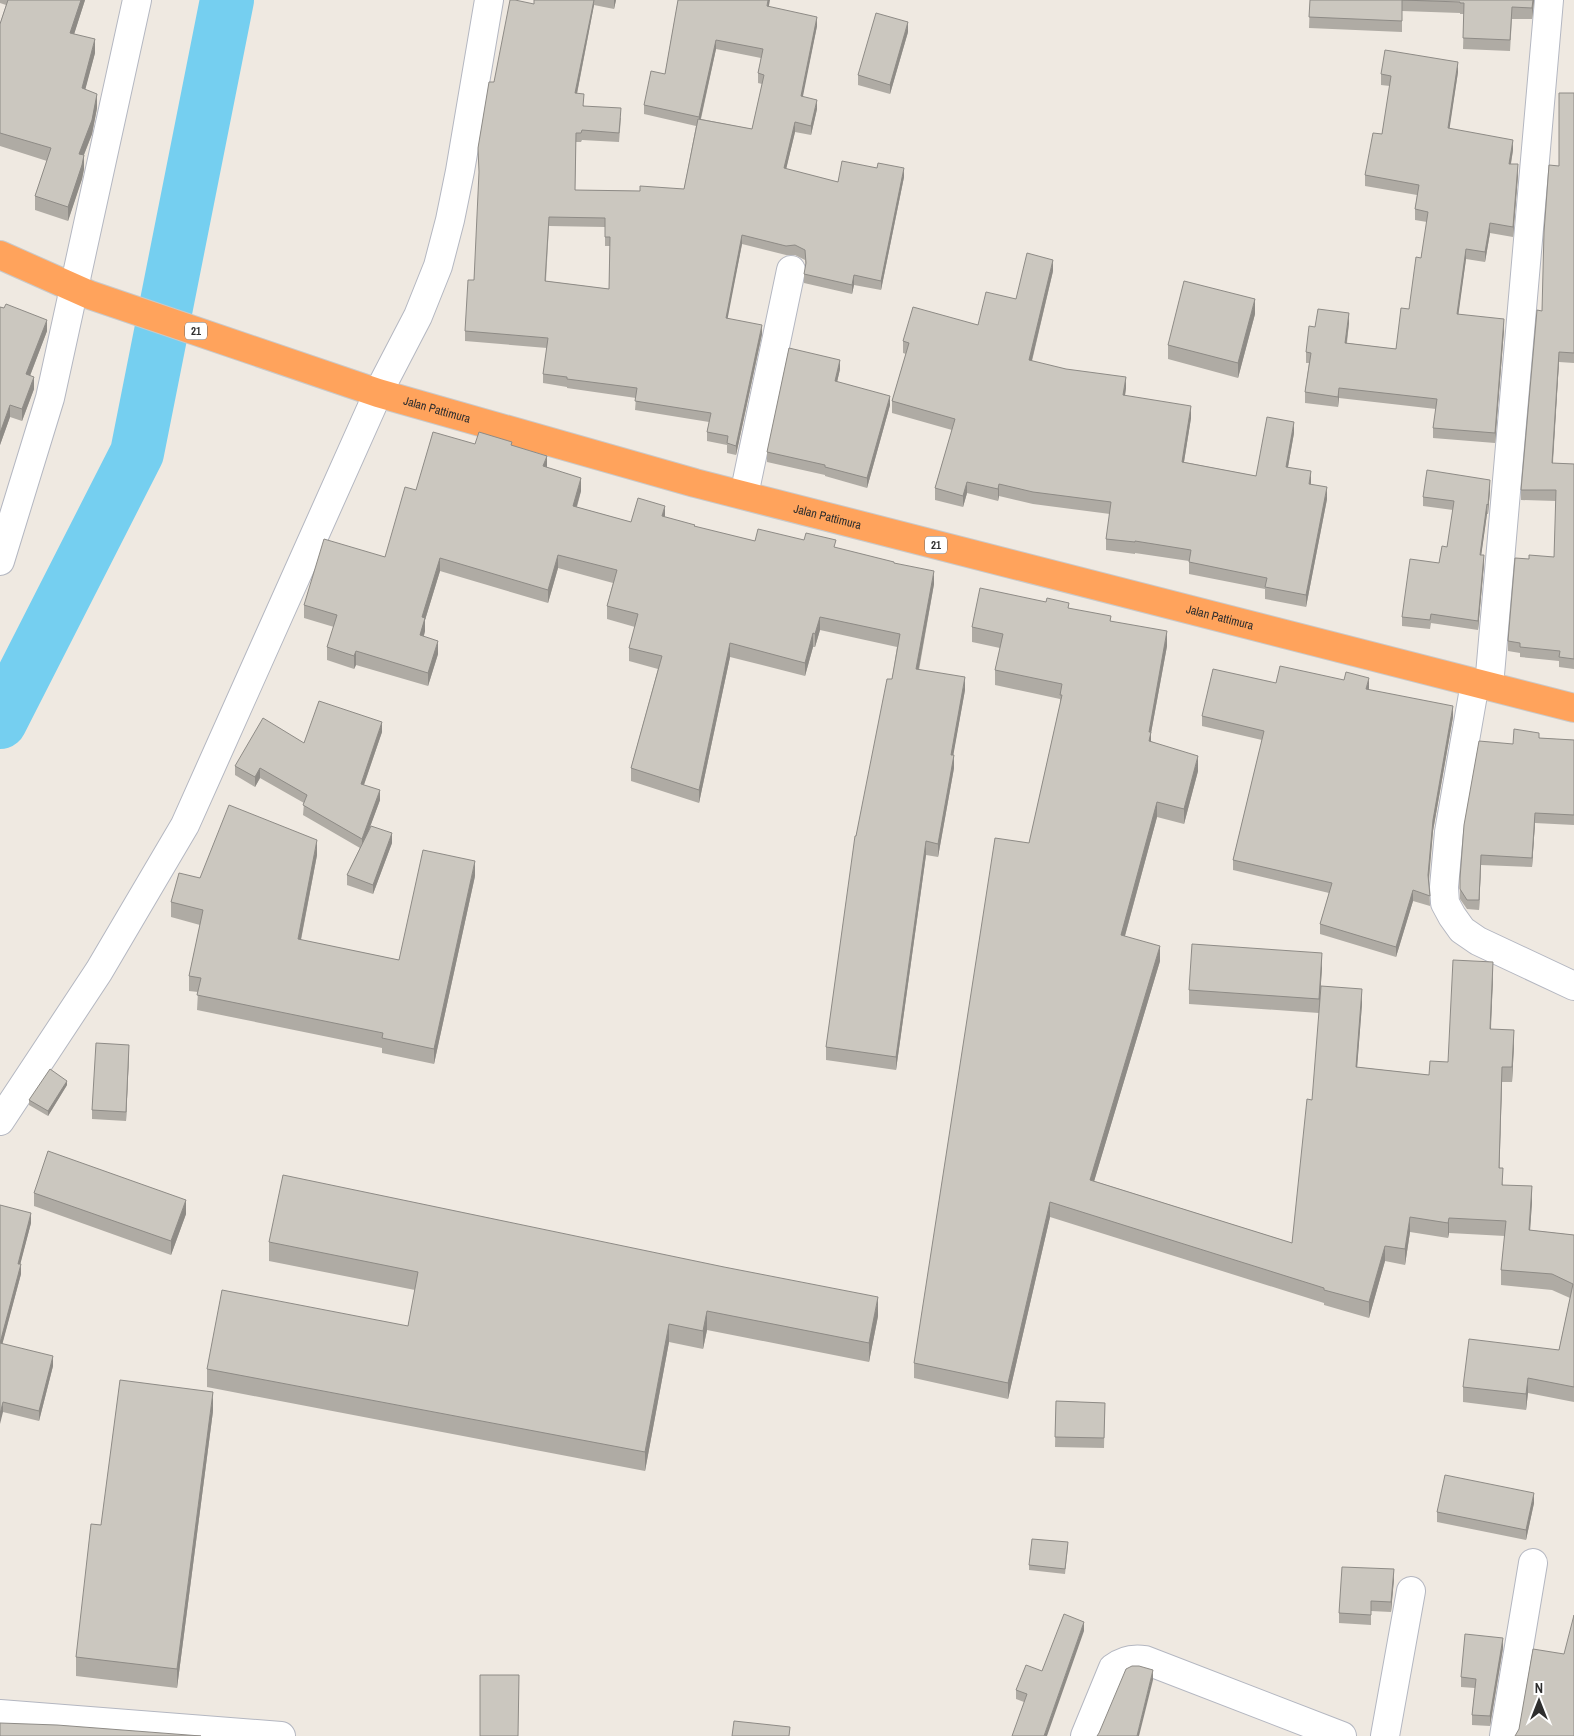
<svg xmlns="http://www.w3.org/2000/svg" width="1574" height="1736" viewBox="0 0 1574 1736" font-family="'Archivo Narrow',sans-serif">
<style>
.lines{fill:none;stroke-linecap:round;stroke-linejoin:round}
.river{stroke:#75cff0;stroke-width:54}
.street-casing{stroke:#b4b7c1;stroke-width:30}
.secondary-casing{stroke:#b4b7c1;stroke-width:30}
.highway-casing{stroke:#c9c9c9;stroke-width:30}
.street{stroke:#fff;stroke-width:28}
.secondary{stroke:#fff;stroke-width:28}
.highway{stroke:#ffa35c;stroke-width:28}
.wall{fill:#afaba4;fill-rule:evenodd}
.shaded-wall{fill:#8e8b86}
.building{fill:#cbc7bf;stroke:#8e8b86;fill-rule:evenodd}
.labels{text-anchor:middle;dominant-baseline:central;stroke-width:4;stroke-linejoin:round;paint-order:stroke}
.shield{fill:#fff;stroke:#6d6d6d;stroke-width:1}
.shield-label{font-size:11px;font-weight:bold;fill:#2e2e2e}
.street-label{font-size:12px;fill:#2e2e2e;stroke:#fff}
</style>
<rect width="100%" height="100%" fill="#efe9e1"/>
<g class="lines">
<path class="river" d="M0,722l137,-269 90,-453"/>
<defs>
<path id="street" d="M74,288l63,-288
M744,495l47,-225
M1475,683l-26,149 -5,55 1,16 7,13 10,14 16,11 96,45
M1489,686l60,-686
M0,1121l99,-150 86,-146 193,-432 40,-77 20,-50 12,-46 10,-49 29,-171
M0,1714l281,22
M1085,1736l28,-68c10,-8 19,-10 32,-8l197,76
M1385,1736l26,-145
M1504,1736l29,-173"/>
<path id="secondary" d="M0,561l50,-163 24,-110"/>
<g id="highway">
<path id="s1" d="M0,255l90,40 288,98 317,90 879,225"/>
</g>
</defs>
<use href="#street" class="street-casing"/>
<use href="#secondary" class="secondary-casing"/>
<use href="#highway" class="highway-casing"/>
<use href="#street" class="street"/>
<use href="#secondary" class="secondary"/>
<use href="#highway" class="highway"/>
</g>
<path class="wall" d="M0,0h85l-11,34 21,19 -10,36 12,19 -5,26 -8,21v14l-2,10 -14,42 -33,-11v-14l12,-35 -47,-15v-122l6,-19 -6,-2z
M534,0h82l-2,9 -20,-4 -17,89 7,12 37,12 -2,24 -37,-2 -1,2h-5l-1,48 65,1 44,-2 12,-63 -52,-12v-9l21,-31 13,-74 91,7 48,19 -15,71 15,12 -6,26 -16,-3 -9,37 52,13 66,-5 -23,113 -27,-5 -2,9 -48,-11v-9l2,-7 -1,-7 -10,-5h-9l-44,-11 -15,74 35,16 -26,121 -9,-2v-8l-20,-4v-9l2,-10 -74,-12 1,-12 -69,-10v-1l-24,-4v-9l4,-26 -82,-7v-10l9,-51 20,-198 40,-78zM716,49l45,9 -3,15v10l4,1 -10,45 -51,-10zM549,226l56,1v19h5l-1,43 -63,-8z
M1310,0h224l-2,19h-20l-2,32 -47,-2 1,-35h-4v-1l-58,-2v21l-93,-4z
M908,32l-18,62 -32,-9v-10z
M1458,72l-9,57 64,21 -2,14 7,11 -5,62 -23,-4 -5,29 -19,-3 -8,55 46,16 -9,113 -62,-5v-10l3,-19 -97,-11 -1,9 -33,-4v-11l4,-29h-3v-11l9,-25 34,-4 -2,20 49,6 13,-40 12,-51 6,-36 -12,-2v-11l2,-14 -52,-9v-11l17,-41 8,-48 -9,-1v-11z
M1574,93v270l-15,-1 -6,101 21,1v205l-15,-2v-6l-39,-4v-4l-12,-2v-10l21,-82 25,-2 2,-56 -35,-1v-10l38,-324z
M1053,271l-21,90 94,27 -1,8 66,22 -7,44 72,14 38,-43 -6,34 23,17 16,15 -21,108 -41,-8v-10l-76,-15v-13l-54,-8v1l-29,-4v-11l4,-25 -77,-10 -34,-8 -1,5 -31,-8 -4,14 -28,-7v-12l17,-58 -60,-17v-12l14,-47 -3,-1v-12l75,-16 38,-26z
M0,307l47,24 -17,45 4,13 -12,32 -12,-4 -10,28z
M1255,314l-17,64 -70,-19v-14z
M840,369l-3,13 53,23 -23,83 -42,-12v-1l-58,-13v-10z
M475,444l37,1 69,46 -4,16 54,15 34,-5 30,10 60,14 81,7 58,15 40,21 -15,86 46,20 -12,65 1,13 -16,89 -12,-2 -30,215 -70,-10v-13l30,-211 36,-157 5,-32 -77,-17 -5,17h-2l-8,29 -75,-19 -31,146 -68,-22v-13l27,-99 -29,-8v-13l6,-21 -28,-8v-13l6,-23 -55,-15 -10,35 -108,-32 -15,49v11l-1,5 14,18 -10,32 -72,-21 -2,4 -27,-9v-13l7,-20 -30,-9v-13l81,-48 31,-67z
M1490,490l-2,24h-1l-6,41 3,9 -6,66 -47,-7 -1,6 -28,-3v-9l37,-54 8,-16 6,-37 -30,-4v-9z
M1069,609l42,12 56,25 -16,87v8l47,30 -14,53 -27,-7 -32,119 35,25 -66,220 198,62 20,-143 50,-96 -5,63 72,8 19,-13 45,-85 -2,52 23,16 -2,37h-10l-3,86 4,17 29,17 -2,28 44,5v167l-46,-9 -2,17 -63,-8v-15l96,-37 11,-52 -18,-8 -51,-5v-15l4,-34 -56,-3 -1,5 -38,-6 -5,33 -20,-4 -16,57 -45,-13v-2l-274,-86 -42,182 -94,-21v-15l146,-659v-5l-65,-14v-15l5,-22 -28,-6v-15z
M1276,683l93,5 -1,2 85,27 -20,114 -4,50 1,25 -17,-5 -17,56 -76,-23v-10l9,-31 -96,-23v-10l29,-120 -60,-14v-10z
M382,732l-18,53 16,15 -11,29 23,14 -19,51 -26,-9v-10l13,-27 -57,-33 1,-12 -44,-25 -5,9 -20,-12v-9l69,-23z
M1539,738l35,2v85l-39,-2 -3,44 -51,-2 -2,45 -12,-1 -7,-10v-21l53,-134z
M317,855l-16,85 98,20 76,-84 -41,188 -52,-11v-5l-185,-38 1,-18 -9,-1v-15l11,-51 -29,-8v-15l29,-24z
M1322,967l-3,46 -130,-9v-14z
M129,1054l-3,67 -34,-2v-9z
M67,1085l-19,31 -19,-11v-5z
M34,1193l152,21 -15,41 -137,-49z
M0,1205l31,18 -11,41 1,10 -19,70 51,22 -14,55 -36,-9z
M269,1242l609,74 -9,46 -162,-32 -4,19 -34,-7 -24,129 -438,-84v-18l201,-43 7,-36 -146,-29z
M1056,1401l49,2 -1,45 -49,-1z
M213,1411l-36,277 -101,-12v-19l25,-132z
M1534,1503l-8,37 -89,-18v-10z
M1068,1547l-3,27 -36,-4v-5z
M1394,1579l-3,33 -20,-1v14l-32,-2v-10z
M1084,1631l-60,71 -8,-3v-9l26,-19z
M1503,1648l-13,78 -18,-1v-10l3,-27 -14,-1v-10z"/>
<path class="shaded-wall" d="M81,0h4l-15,47v-14z
M594,0v5l-19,98v-10z
M614,0h2l-2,9z
M768,0h2l-3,16v-10z
M1533,0h1l-2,19v-11z
M817,17v9l-16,80v-10z
M908,22v10l-18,62v-9z
M95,39v14l-13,49v-14z
M716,40v9l-17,77v-9z
M1458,62v10l-10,67v-11z
M97,94v14l-5,26 -13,33v-13z
M817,100v9l-6,26v-9z
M795,122v10l-11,46v-10z
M1513,140v10l-4,24v-10z
M84,155v14l-2,10 -14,42v-14z
M1518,164v11l-5,62v-10z
M904,168v9l-23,113v-9z
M1490,223v10l-5,29v-10z
M742,235v9l-16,83v-9z
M1466,249v10l-9,66v-11z
M1053,260v11l-24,101v-12z
M854,275v10l-2,9v-9z
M1255,299v15l-17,64v-15z
M1349,313v10l-4,31v-11z
M1504,319v11l-9,113v-10z
M47,320v11l-21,55v-12z
M762,325v9l-26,121v-9z
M1559,352v10l-7,111v-10z
M840,360v9l-5,22v-10z
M34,377v12l-12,32v-12z
M1126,377v11l-3,19v-12z
M1339,388v10l-1,9v-10z
M890,396v9l-23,83v-10z
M10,405v12l-10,28v-12z
M1191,406v12l-9,56v-12z
M1294,422v11l-8,45v-11z
M547,456v13l-4,-3z
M1311,471v12l-2,12v-11z
M581,478v13l-8,28v-13z
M1490,480v10l-2,24v-9z
M967,482v11l-4,14v-11z
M999,484v12l-1,5v-12z
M1327,487v12l-21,108v-12z
M1487,504v10l-7,50v-9z
M665,506v13l-3,-3z
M558,555v13l-10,35v-13z
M1484,555v9l-6,66v-9z
M440,558v13l-15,49v11l-5,17v-13l2,-18z
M934,571v13l-18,99v-14z
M820,617v13l-5,17v-13z
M1167,631v15l-16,87v14l-2,9v-24z
M813,633v14l-8,29v-13z
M438,641v13l-10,32v-13z
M730,643v14l-31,146v-13z
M356,651v14l-2,4v-13z
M965,677v13l-14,78v-13z
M1369,678v10l-3,12v-11z
M1453,706v11l-20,114 -5,55v-11l5,-55z
M382,722v10l-21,61v-9z
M954,755v13l-16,89v-13z
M1198,756v15l-14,53v-15z
M260,768v10l-5,9v-10z
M380,790v10l-18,49v-10z
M1157,802v15l-36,133v-15z
M1535,813v10l-3,44v-9z
M392,833v10l-19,51v-9z
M317,840v15l-19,99v-15z
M926,841v14l-30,215v-13z
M1481,855v10l-2,45v-10z
M475,861v15l-41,188v-15z
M1413,890v11l-17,56v-10z
M1160,946v15l-70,234v-15z
M1322,953v14l-3,46v-14z
M1493,962v15l-3,68v-16z
M1362,989v15l-6,78v-15z
M1514,1030v15l-2,37v-15z
M129,1045v9l-3,67v-9z
M1502,1067v15l-3,101v-15z
M67,1081v4l-19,31v-5z
M1532,1186v16l-3,43v-15z
M186,1200v14l-15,41v-14z
M1050,1202v15l-42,182v-16z
M31,1213v10l-13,50v-9z
M1410,1217v15l-5,33v-16z
M1449,1218v15l-1,5v-15z
M1385,1246v15l-16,57v-16z
M21,1264v10l-21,79v-10z
M878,1297v19l-9,46v-19z
M707,1311v19l-4,19v-18z
M669,1324v18l-24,129v-19z
M53,1356v10l-14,55v-10z
M1528,1378v15l-2,17v-16z
M213,1392v19l-36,277v-19z
M3,1402v10l-3,12v-10z
M1534,1493v10l-8,37v-10z
M1394,1569v10l-3,33v-10z
M1084,1622v9l-37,105h-3z
M1503,1638v10l-13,78v-10z
M1153,1670v10l-14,56h-2z"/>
<path class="building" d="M8,0h73l-11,33 25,6 -13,49 15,6 -5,26 -13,34 5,1 -2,10 -14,42 -33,-11 16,-48 -51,-15v-109z
M510,0h5l19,4v-4h60l-19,93 9,1 -1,12 38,2 -2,25 -37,-3 -1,3h-5l-1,57 65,1v-5l44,3 14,-70 54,10 12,-54 -6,-2 5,-24 -47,-9 -17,77 -55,-12 7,-34 14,3 13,-74h90l-1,6 50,11 -16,79 16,4 -6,26 -16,-4 -11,46 54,14 4,-21 35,7 1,-5 26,5 -23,113 -27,-6 -2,10 -48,-11 2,-11 -1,-13 -10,-5 -9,1 -44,-11 -16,83 36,7 -26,121 -9,-3 1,-7 -21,-4 4,-19 -76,-12 2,-13 -70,-9v-2l-24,-3 5,-36 -83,-7 3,-51h6l5,-108 -1,-24 11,-66h5zM549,217l56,1v19h5l-1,52 -64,-8z
M1310,0h223l-1,8 -20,-1 -2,33 -47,-2 1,-35h-4v-1l-58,-2v21l-93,-4z
M876,13l32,9 -18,63 -32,-10z
M1385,50l73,12 -10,66 65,12 -4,24h9l-5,63 -23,-4 -5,29 -19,-3 -9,65 47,5 -9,114 -62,-5 4,-29 -98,-11 -1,9 -33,-5 6,-39 -5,-1 3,-26 6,1 3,-18 31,4 -4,30 51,6 5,-41 8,1 7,-52 5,1 7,-46 -13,-3 4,-24 -54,-10 8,-42 9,1 9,-58 -10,-2z
M1559,93h15v260l-15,-1 -7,111 22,1v195l-15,-2 1,-6 -40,-4v-4l-12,-2 7,-83 14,1v-4l25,2 2,-67h-35l16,-180 5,1 2,-79 5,-67 10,1z
M1027,253l26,7 -24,100 37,9 60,8 -3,18 68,11 -9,56 74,14 11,-59 27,5 -8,45 25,4 -2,13 18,3 -21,108 -41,-8 2,-9 -78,-16 2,-12 -56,-9v1l-29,-3 5,-37 -78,-10 -34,-8 -1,5 -31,-7 -4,14 -28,-8 20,-69 -63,-18 17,-58 -6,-2 10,-34 65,18 8,-33 30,7z
M1184,281l71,18 -17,64 -70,-18z
M6,304l41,16 -21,54 8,3 -12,32 -12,-4 -10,28v-126l4,1z
M789,348l51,12 -5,21 55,15 -23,82 -42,-11v-2l-58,-13z
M433,432l42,12 4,-12 33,10 -1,3 36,11 -4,10 38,12 -8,28 58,16 7,-24 27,8 -3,10 33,9 -1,1 61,15 3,-12 46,11 2,-7 30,7 -2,7 60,15v1l40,8 -18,98 49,8 -14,78h3l-16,89 -12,-3 -30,216 -70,-10 29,-211h1l31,-157h5l8,-45 -80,-17 -5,17 -2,-1 -8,30 -75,-20 -31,147 -68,-22 31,-112 -33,-8 9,-34 -31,-8 10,-36 -59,-15 -10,35 -108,-32 -18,59 3,1 -5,17 18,6 -10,32 -72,-22 -2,5 -27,-9 10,-32 -33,-10 20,-66 61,18 20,-70 11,3z
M1427,470l63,10 -2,25 -1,-1 -7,51h4l-6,66 -47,-7 -1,6 -28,-3 8,-58 29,4 3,-17 5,1 7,-46 -31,-4z
M980,588l66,14 1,-4 22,5 -1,5 43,8 -1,5 57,10 -18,101h2l-2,9 49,15 -14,53 -27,-7 -36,133 39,11 -70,234 202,63 15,-144 5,1 9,-114 41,3 -6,78 73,8 1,-14 18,1 5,-102 40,2 -3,67 24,1 -2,37h-10l-3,101h4l-1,17 30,1 -3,44 45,5v152l-46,-9 -2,16 -63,-7 6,-48 90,11 14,-66 -21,-10 -51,-4 5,-49 -57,-3 -1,5 -38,-6 -5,32 -20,-3 -16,56 -45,-12v-2l-274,-86 -42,181 -94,-20 81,-525 34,5 33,-148h-2l2,-11 -67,-14 8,-36 -31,-7z
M1280,666l64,14 2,-8 23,6 -3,11 87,17 -20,114 -5,55 2,21 -17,-6 -17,57 -76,-23 12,-41 -99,-23 31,-129 -62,-15 11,-47 63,14z
M319,701l63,21 -21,62 19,6 -18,49 -59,-34 4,-10 -47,-27 -5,9 -20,-11 28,-48 41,25z
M1514,729l25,4v5l35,2v75l-39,-2 -3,45 -51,-3 -2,45h-12l-7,-11v-11l4,-53 15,-84 34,3z
M229,805l88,35 -19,99 101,21 24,-110 52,11 -41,188 -52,-11 1,-5 -186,-38 4,-17 -12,-2 14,-66 -32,-8 8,-29 21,5z
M371,826l21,7 -19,52 -26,-10z
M1192,944l130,9 -3,46 -130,-9z
M96,1043l33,2 -3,67 -34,-2z
M50,1069l17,12 -19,30 -19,-11z
M48,1151l138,49 -15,41 -137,-48z
M283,1175l441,92 154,30 -9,46 -162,-32 -4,20 -34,-7 -24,128 -438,-83 15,-79 186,36 10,-54 -149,-30z
M0,1205l31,8 -13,51h3l-21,79 53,13 -14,55 -36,-9 -3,12z
M120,1380l93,12 -36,277 -101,-12 15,-133 10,1z
M1056,1401l49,2 -1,35 -49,-1z
M1445,1475l89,18 -8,37 -89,-18z
M1032,1539l36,3 -3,27 -36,-4z
M1342,1567l52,2 -3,33 -20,-1v14l-32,-2z
M1064,1614l20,8 -40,114h-32l15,-42 -11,-4 10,-25 16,6z
M1574,1615v121h-59l4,-7 14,-80 31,5z
M1465,1634l38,4 -13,78 -18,-1 4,-36 -15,-2z
M1132,1666h7l14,4 -16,66h-40l2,-3 27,-64z
M480,1675h39l-1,61h-38z
M734,1721l56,6 -1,9h-57z
M0,1723l57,2 144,11h-201z"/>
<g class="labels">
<g class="shield">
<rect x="185" y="322.5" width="22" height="17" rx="4"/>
<rect x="925" y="536.5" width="22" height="17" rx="4"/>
</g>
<g class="shield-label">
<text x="196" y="331">21</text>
<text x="936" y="545">21</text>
</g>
<g class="street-label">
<text stroke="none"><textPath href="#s1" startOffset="464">Jalan Pattimura</textPath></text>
<text stroke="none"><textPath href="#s1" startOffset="869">Jalan Pattimura</textPath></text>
<text stroke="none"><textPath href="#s1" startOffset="1274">Jalan Pattimura</textPath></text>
</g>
</g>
<g transform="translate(1539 1701)" stroke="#ffffff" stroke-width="4" paint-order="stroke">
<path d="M0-4L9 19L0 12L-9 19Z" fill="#2e2e2e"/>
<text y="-8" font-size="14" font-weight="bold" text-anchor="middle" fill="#2e2e2e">N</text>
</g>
</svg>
